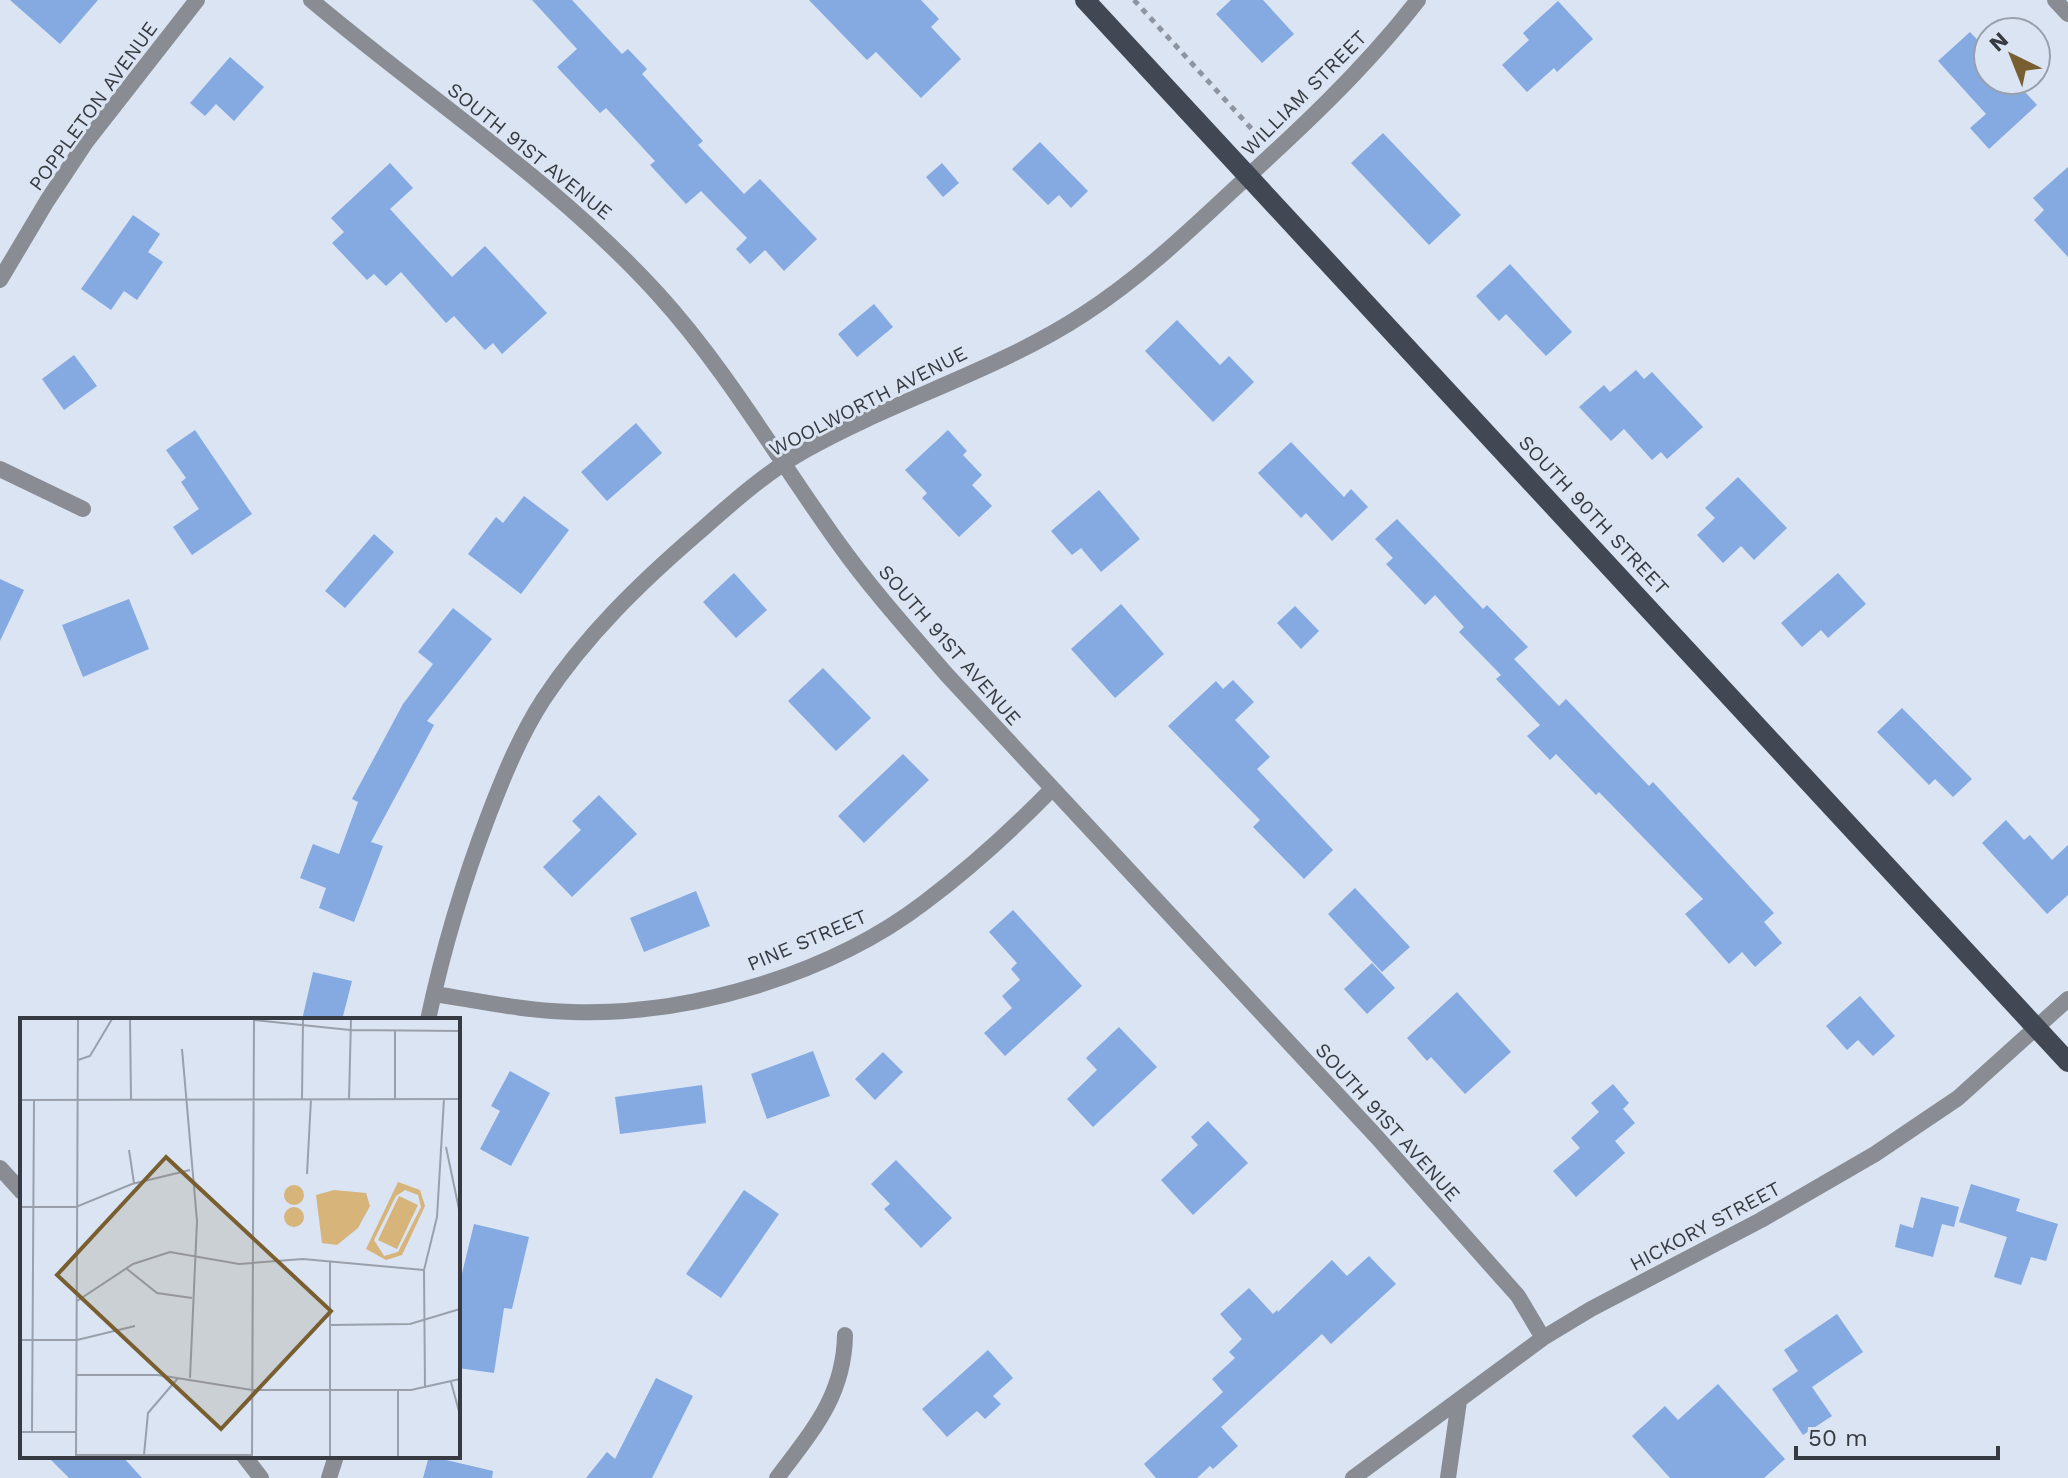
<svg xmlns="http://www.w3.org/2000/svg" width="2068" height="1478" viewBox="0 0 2068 1478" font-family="'Work Sans',sans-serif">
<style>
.building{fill:#85a9e1}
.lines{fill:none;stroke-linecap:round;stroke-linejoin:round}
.path{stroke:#8e95a0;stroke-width:5;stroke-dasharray:6 6;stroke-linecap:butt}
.street{stroke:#898d93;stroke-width:16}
.primary{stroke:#414853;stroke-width:20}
.labels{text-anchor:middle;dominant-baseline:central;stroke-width:6;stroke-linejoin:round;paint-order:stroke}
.street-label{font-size:20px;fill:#373b41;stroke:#dae4f3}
.inset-road{fill:none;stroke:#99a0ac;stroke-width:2}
.view{fill:#795f30;fill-opacity:0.15;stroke:#795f30;stroke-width:4}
.inset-edge{fill:none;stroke:#373b41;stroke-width:4}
</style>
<rect width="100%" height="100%" fill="#dae4f3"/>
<path class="building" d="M10,0h88l-38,44z
M532,0h40l50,54 6,-5 19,20 -5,5 61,67 -5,4 46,49 16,-15 57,60 -33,32 -19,-21 -15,14 -14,-15 11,-11 -46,-47 -15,13 -36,-39 5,-4 -49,-53 -6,5 -43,-46 20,-18z
M809,0h112l18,19 -8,8 30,32 -40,39 -45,-46 -9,8z
M1231,0h32l31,34 -32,29 -46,-49z
M1558,1l35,38 -36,33 -3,-4 -27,24 -25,-27 27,-25 -6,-7z
M1970,32l18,19v29h26l23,25 -48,44 -19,-21 16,-14 -48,-53z
M230,57l34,30 -30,34 -18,-17 -11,12 -15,-13z
M1383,133l78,82 -32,30 -78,-82z
M1040,142l48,49 -17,17 -12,-13 -11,10 -36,-36z
M390,163l23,25 -23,21 62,68 33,-31 62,67 -45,41 -9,-11 -8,7 -31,-34 -8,7 -45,-51 -15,14 -12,-12 -7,6 -35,-37 12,-11 -13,-14z
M942,163l17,20 -16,14 -17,-20z
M2068,167v90l-34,-37 10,-10 -11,-12z
M133,215l27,19 -12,18 15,10 -26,38 -13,-9 -13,19 -30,-21z
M1510,264l62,68 -26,24 -40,-42 -7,7 -23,-25z
M874,304l19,23 -36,30 -19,-23z
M1177,320l43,45 9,-9 25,26 -41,40 -68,-71z
M74,355l23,31 -33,24 -22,-31z
M1636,370l8,9 8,-7 51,55 -36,32 -6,-7 -9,8 -28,-31 -13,12 -32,-34 25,-22 6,7z
M636,423l26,30 -55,48 -26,-29z
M195,430l57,84 -60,41 -19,-28 26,-18 -18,-27 5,-4 -20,-28z
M948,430l19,21 -4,4 19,20 -10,10 20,21 -33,31 -37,-39 5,-5 -22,-23z
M1291,442l53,55 7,-8 17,18 -36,34 -26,-28 -5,5 -43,-45z
M1738,477l49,51 -33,32 -13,-14 -18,17 -26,-28 18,-17 -10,-10z
M1099,490l41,49 -39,33 -20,-24 -9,7 -21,-24z
M524,496l45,34 -48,64 -53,-40 28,-37 7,6z
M1397,519l86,90 4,-4 41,42 -14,12 45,47 7,-7 83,87 4,-4 121,131 -10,9 18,21 -27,24 -13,-15 -13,12 -44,-50 18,-15 -104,-107 -3,3 -40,-41 -6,6 -23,-24 13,-11 -44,-46 5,-4 -42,-43 5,-5 -29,-32 -10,10 -39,-41 7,-6 -18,-19z
M374,534l20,18 -49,56 -20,-17z
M734,573l33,37 -31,28 -33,-36z
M1838,573l28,31 -38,34 -7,-8 -19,17 -21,-24z
M0,579l24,11 -24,51z
M129,599l20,50 -66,28 -21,-52z
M1121,604l43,50 -49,44 -44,-49z
M1295,606l24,25 -18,18 -24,-26z
M453,608l39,31 -65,82 7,4 -63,117 12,4 -29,76 -35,-14 7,-20 -26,-10 13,-34 26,10 19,-52 -6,-3 51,-95 30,-40 -15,-12z
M823,668l48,50 -35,33 -48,-50z
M1233,680l21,22 -19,18 35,37 -13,12 76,81 -29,29 -51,-52 7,-7 -92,-94 48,-45 7,8z
M1902,708l70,71 -19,18 -18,-18 -6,6 -52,-53z
M903,754l26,26 -65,63 -26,-27z
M599,795l38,39 -65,63 -29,-30 38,-37 -9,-9z
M2006,820l18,20 6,-5 22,25 16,-15v50l-21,19 -65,-71z
M1355,888l55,59 -28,25 -54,-58z
M696,891l14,35 -66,26 -14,-34z
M1013,910l69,76 -77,70 -21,-23 28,-25 -10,-12 18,-16 -9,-11 6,-6 -28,-31z
M1372,963l23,25 -28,26 -23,-25z
M313,972l39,9 -10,39h-40z
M1457,992l54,60 -46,42 -34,-37 -4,4 -20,-23z
M1860,996l35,40 -22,20 -15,-16 -11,10 -21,-24z
M1119,1027l38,40 -64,60 -26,-28 30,-29 -11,-12z
M813,1051l17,45 -63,23 -16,-45z
M883,1052l20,20 -28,28 -20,-21z
M510,1071l40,22 -39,73 -31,-17 20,-38 -9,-5z
M1613,1084l16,19 -6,6 12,14 -20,18 10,12 -49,44 -23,-26 27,-23 -9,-10 28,-26 -8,-9z
M702,1085l4,38 -86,11 -5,-37z
M1208,1121l40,42 -55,52 -32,-35 37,-35 -7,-8z
M896,1160l56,58 -31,30 -37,-39 6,-5 -19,-20z
M1971,1184l49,15 -4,12 42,13 -12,37 -15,-4 -10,28 -27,-8 13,-40 -48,-15z
M744,1190l35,24 -58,84 -35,-24z
M1921,1197l38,10 -5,20 -12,-3 -9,33 -38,-10 5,-23 13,4z
M474,1224l55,13 -17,72 -8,-1 -10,65 -36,-5v-78z
M1369,1256l27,28 -65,60 -9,-10 -101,93 17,19 -25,23 -3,-3 -13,12h-41l-12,-14 79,-72 -11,-13 23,-21 -6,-6 13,-13 -22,-25 29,-26 24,26 4,-4 1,2 54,-52 15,16z
M1837,1314l26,38 -51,35 20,29 -29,19 -31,-46 26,-18 -14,-21z
M988,1350l25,28 -20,18 8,8 -16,15 -8,-8 -30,26 -25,-28z
M656,1378l37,18 -41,82h-66l21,-26 8,7z
M1718,1384l67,75 -21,19h-94l-38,-42 33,-30 13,14z
M47,1456h75l20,22h-73z
M429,1456l64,15 -1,7h-69z"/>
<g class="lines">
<path class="path" d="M1134,0l126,138"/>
<path class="street" d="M311,0c116,98 244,181 347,294 69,76 121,167 181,250 33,46 71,88 108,131l428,460 143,161 25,42
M2055,0l13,14
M0,280l47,-79 39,-59 111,-142
M0,469l83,40
M434,994c46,7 91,17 138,18 118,4 259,-38 353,-110 45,-34 88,-73 127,-113
M428,1020c15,-71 35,-138 61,-206 15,-39 31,-78 54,-114 42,-64 98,-118 156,-168 33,-29 66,-59 105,-81 90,-51 193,-80 280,-137 54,-35 101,-79 148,-123 66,-60 131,-120 186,-191
M0,1168l22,24
M244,1456l17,22
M329,1478l7,-22
M777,1478c35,-47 67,-82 68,-143
M1353,1478l190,-140 48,-29 170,-89 114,-66 83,-56 110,-99
M1448,1478l11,-77"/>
<path class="primary" d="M1085,0l983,1062"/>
</g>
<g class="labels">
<g class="street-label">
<text transform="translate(1304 93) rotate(-45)">WILLIAM STREET</text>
<text transform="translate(93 106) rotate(-54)">POPPLETON AVENUE</text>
<text transform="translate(530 151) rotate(39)">SOUTH 91ST AVENUE</text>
<text transform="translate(868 401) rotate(-27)">WOOLWORTH AVENUE</text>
<text transform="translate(1594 515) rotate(47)">SOUTH 90TH STREET</text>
<text transform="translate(950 645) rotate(49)">SOUTH 91ST AVENUE</text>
<text transform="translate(807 940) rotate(-23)">PINE STREET</text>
<text transform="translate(1388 1122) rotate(48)">SOUTH 91ST AVENUE</text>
<text transform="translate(1705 1226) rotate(-28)">HICKORY STREET</text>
</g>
</g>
<g transform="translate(20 1018)">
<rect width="440" height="440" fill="#dae4f3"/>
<path d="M378,164l22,8 5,16 -23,49 -16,5 -20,-11zM385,172l13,5 3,12 -23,45 -14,4 -10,-16 22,-44zM264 177a10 10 0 1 1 20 0a10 10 0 1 1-20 0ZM314,172l32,3 4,13 -12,22 -21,17 -15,-2 -6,-48zM379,178l19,9 -21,44 -19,-9zM264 199a10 10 0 1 1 20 0a10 10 0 1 1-20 0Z" fill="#d6b47a" fill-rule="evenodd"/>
<path class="inset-road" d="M110,1l1,80M234,2l96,10 110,1M162,31l15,172 -7,157M58,42l12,-4 22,-37M282,81l1,-80M329,81l2,-80M375,81v-68M0,82l440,-1M426,129l14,67M109,132l5,33M287,156l4,-75M0,189h56l56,-23 58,-14M107,251l30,24 35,5M57,283l56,-37 37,-12 69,12 64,-5 121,11M310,307l80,-1 50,-15M0,322h57l58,-14M57,357h81l94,15h159l49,-11M431,364l9,33M405,370l-1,-118 13,-53 7,-118M378,372v67M0,414h56M12,414l2,-332M56,437h176M124,437l4,-42 30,-35M56,439l2,-438M232,439l2,-438M310,439v-196"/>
<path class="view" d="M146,139l165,154 -110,118 -164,-154z"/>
<rect width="440" height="440" class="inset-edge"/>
</g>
<g transform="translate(2012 56) rotate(317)"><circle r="38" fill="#dae4f3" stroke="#99a0ac" stroke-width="2"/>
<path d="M0-6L14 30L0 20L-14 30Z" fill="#795f30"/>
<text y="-12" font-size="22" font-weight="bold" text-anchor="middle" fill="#373b41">N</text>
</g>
<path d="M1796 1446v12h202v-12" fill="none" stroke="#373b41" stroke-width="4"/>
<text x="1808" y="1446" font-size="24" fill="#373b41" stroke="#dae4f3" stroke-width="6" paint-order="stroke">50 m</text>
</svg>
